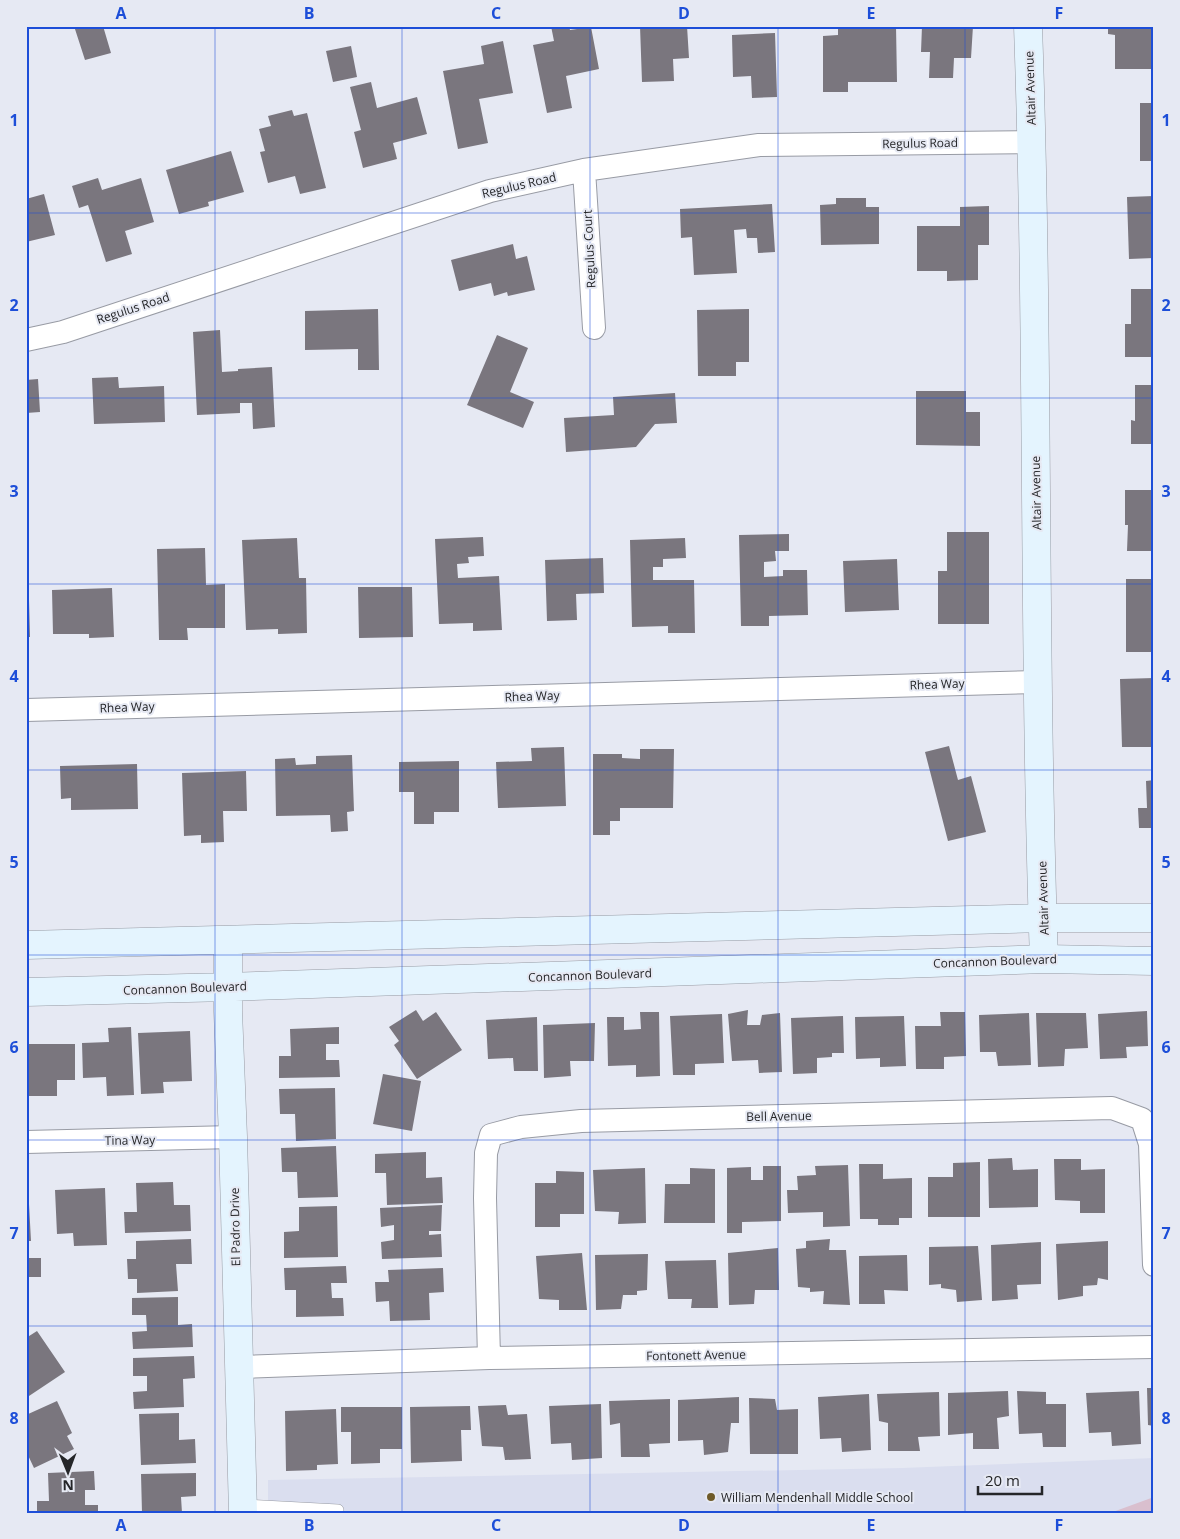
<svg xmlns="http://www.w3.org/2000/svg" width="1180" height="1539" viewBox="0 0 1180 1539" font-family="'Open Sans',sans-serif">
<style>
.built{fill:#dadeef}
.green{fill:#d9bfce}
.building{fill:#7a767e}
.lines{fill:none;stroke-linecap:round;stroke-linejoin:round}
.lane-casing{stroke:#989ba4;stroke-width:12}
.street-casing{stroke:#989ba4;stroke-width:24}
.secondary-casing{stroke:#989ba4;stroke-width:29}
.lane{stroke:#fff;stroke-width:11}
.street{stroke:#fff;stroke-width:22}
.secondary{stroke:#e4f4fe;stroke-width:28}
.grid{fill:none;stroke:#1d4ed8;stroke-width:1;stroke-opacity:0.55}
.poi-dot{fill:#6e5a29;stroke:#e6e9f3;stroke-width:2}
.labels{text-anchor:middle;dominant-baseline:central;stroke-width:4;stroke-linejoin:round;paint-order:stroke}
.street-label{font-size:12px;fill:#252629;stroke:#e6e9f3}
.poi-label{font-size:12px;fill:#252629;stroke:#e6e9f3;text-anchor:start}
.neatline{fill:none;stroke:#1d4ed8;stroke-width:2}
.grid-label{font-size:16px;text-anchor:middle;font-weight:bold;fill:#1d4ed8}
</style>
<rect width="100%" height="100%" fill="#e6e9f3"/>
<path class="built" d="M1154,1458v55h-886v-33l634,-12z"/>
<path class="green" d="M1154,1497v16h-44z"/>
<path class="building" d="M74,26h29l8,27 -26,7z
M551,26h18l1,4 21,-3 8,42 -33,7 6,32 -25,5 -14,-68 21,-4z
M640,26h47l2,32 -16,1 1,22 -32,1z
M838,26h58l1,56h-49v10h-25v-56l15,-1z
M922,26h51l-2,32h-17l-1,20h-24l1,-26h-9z
M1108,26h46l-1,43h-38v-34l-7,-1z
M775,33l2,64 -25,1 -1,-22 -18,1 -1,-42z
M503,41l10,52 -34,6 9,44 -30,6 -15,-78 41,-7 -3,-18z
M351,46l6,31 -24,5 -7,-31z
M371,82l6,26 40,-11 10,37 -34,9 4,16 -34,9 -9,-36 7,-2 -11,-43z
M1140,103h14v58h-14z
M292,110l2,6 13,-3 19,75 -26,6 -5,-18 -27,7 -8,-31 5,-1 -6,-22 12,-3 -3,-10z
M231,151l13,41 -36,10 1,4 -30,8 -13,-44z
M98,178l4,12 39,-12 13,44 -29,9 7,23 -26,8 -18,-57 -9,3 -7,-22z
M44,194l11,41 -29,7v-43z
M1154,196v62l-25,1 -2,-62z
M836,198h30v9h13v37l-58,1 -1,-40 16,-1z
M772,204l3,48 -17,1 -1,-15h-10l-1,-9 -12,1 3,43 -43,2 -2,-38 -11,1 -1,-29z
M989,206v39h-11v35l-31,1v-10h-30v-45h43v-19z
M513,244l3,15 11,-3 8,34 -27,6 -1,-4 -13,4 -3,-13 -32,8 -8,-31z
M1131,289h23v68h-29v-33h6z
M378,309l1,61h-21v-21l-53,1v-39z
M749,309v53h-13v14h-38l-1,-66z
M220,330l2,42 16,-1v-2l34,-2 3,60 -22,2 -1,-26h-12v10l-43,2 -4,-83z
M497,335l31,13 -18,44 24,10 -11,26 -56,-23z
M118,377l1,11 45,-2 1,36 -71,2 -2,-46z
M38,379l2,33 -14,1v-33z
M1135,385h19v59h-23v-24l4,1z
M916,391h50v21h14v34l-64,-1z
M675,393l2,30 -22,1 -19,23 -70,5 -2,-34 50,-3 -1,-18z
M1125,490h29v61h-27l1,-26h-3z
M947,532h42v92h-51v-53h9z
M789,534v17h-14l1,10 -12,1v15l19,-1v-6h24l1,45 -39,1v10h-28l-2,-91z
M483,537l1,19 -16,1 1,6 -12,1 1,14 41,-2 3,54 -29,1v-8l-34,1 -4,-85z
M297,538l2,40h7l1,55 -29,1v-5l-32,1 -4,-90z
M685,538l1,20 -23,1v8h-10v13h41l1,53h-27v-7l-36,1 -2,-87z
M205,548l1,37 19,-1v44h-38l1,12h-29l-2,-91z
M603,558l1,35 -28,1 1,26 -30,1 -2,-61z
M897,559l2,51 -54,2 -2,-51z
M1126,579h28v73h-28z
M358,587h54l1,50 -54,1z
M112,588l2,49 -25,1v-4h-36l-1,-44z
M26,600h3l1,37h-4z
M1154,678v69h-32l-2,-68z
M949,746l9,34 13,-4 15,56 -38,9 -23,-89z
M564,747l2,59 -68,2 -2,-46 36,-1 -1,-13z
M640,749h34l-1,59h-53v13h-10v14h-17v-81h29v4l18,1z
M352,755l2,56 -7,1 1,19 -17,1 -1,-17 -54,1 -1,-57 20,-1 1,7 20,-1v-8z
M459,761v51h-25v12h-20v-32h-15v-30z
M137,764l1,45 -67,1v-12l-10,1 -1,-33z
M246,771l1,40h-24l1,31 -23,1v-8l-17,1 -2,-63z
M1154,780v58h-2v-10h-13l-1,-20h9l-1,-27z
M416,1010l7,11 13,-9 26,38 -45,29 -23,-34 5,-4 -10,-14z
M748,1010l-1,15h13l2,-10 18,-2 2,59 -23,1 -1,-13 -26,1 -4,-47z
M1147,1011l1,35 -22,1 1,11 -27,1 -2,-45z
M640,1012h19l1,64 -24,1v-12l-28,1 -1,-49h17v13l17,-1z
M940,1012h25l1,44 -22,1v12h-28l-1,-43h26z
M1029,1013l2,52 -33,1 -2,-14h-16l-1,-37z
M1036,1013h50l2,35 -23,1 -1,17 -26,1z
M722,1014l2,49 -29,1v11h-22l-3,-59z
M843,1016l1,37h-12v4l-15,1v15l-24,1 -2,-56z
M904,1016l2,50 -26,1v-9l-24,1 -1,-42z
M537,1017l1,54h-24l-1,-13 -25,1 -2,-39z
M595,1023l-1,38h-24l1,15 -27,2 -1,-53z
M131,1027l3,68 -27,1 -1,-19 -23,1 -1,-35 27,-1 -1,-14z
M339,1027v17h-13v16h13l1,17 -61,1v-22h12l-1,-27z
M190,1031l2,50 -29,1 1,11 -23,1 -3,-61z
M26,1044h49v36h-18v16h-31z
M383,1074l38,7 -9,50 -39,-7z
M335,1088l1,51 -40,2 -1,-27h-15l-1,-25z
M336,1146l2,51 -40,1 -1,-26h-15l-1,-24z
M426,1152v26l16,-1 1,26 -56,2 -1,-32h-11v-19z
M1012,1158l1,12 25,-1v38l-49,1 -1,-49z
M1054,1159h27v11l24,-1v44h-25v-12l-25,-1z
M980,1162v55h-52v-40h25v-14z
M859,1164h24v15l29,-1v40h-13v7h-21v-6h-18z
M848,1165l2,61 -27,1v-15l-35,1 -1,-23h11l-1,-14 19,-1 -1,-9z
M763,1166h18v55l-39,1v11h-15v-65l24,-1v13h12z
M645,1168l1,55 -28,1 1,-12 -24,-1 -2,-41z
M690,1168l25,1v54h-51l1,-39h25z
M556,1171l28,1v42h-24v13h-25v-44h21z
M173,1182l1,23h16l1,26 -66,2 -1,-21h13l-1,-29z
M105,1188l2,57 -33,1 -1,-13 -16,1 -2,-44z
M26,1204h3l2,37h-5z
M442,1205l-1,26h-12v4l12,-1 1,23 -60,2 -1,-17 13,-2v-15l-13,2 -1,-19z
M337,1206l1,51 -54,1v-26l15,-1v-24z
M191,1239l1,25h-16l2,27 -41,2v-14h-9l-1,-20h9v-18z
M830,1239l-1,11h17l4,55 -27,-1 1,-13 -14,1v-4l-12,-1 -2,-38 10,-1v-7z
M1108,1241v39l-10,-2 -1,7 -14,1v10l-25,4 -2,-56z
M1041,1242v42l-24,1 1,14 -26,2 -1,-56z
M978,1246l4,54 -25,2 -1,-12 -15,-2v-4l-12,1v-38z
M778,1248l1,42h-24l-1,14 -25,1 -1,-52z
M582,1253l5,57h-28v-10l-20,-1 -3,-43z
M648,1254l-1,36 -10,1v4h-14l-2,14 -25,1 -1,-55z
M907,1255l1,36 -24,-1 1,14h-26v-48z
M26,1258h15v19h-15z
M716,1260l2,48h-27l1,-9h-24l-3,-38z
M346,1266l1,17h-16l1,15h11l1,18 -48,1v-27h-11l-1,-22z
M443,1268l1,24 -15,1 1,27 -40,1 -1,-20 -13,1 -1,-20h14l-1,-12z
M178,1297v28l14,-1 1,23 -60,2 -1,-17 15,-1 -1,-16h-14v-17z
M37,1331l28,41 -39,26v-60z
M194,1356l1,22 -12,1 1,28 -50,2 -1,-17 14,-1v-15h-14v-18z
M1147,1388h7v38l-6,-1z
M1008,1391l1,25 -12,2 2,31h-26v-16l-25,2v-42z
M1017,1391l29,1v12h20v43h-23l-1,-14 -23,1z
M1139,1391l2,53 -29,2 -1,-14 -22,1 -3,-40z
M939,1392l1,44 -22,1 2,14h-32v-28l-9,-2 -2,-27z
M869,1394l2,56 -29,2 -1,-14 -21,1 -2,-42z
M739,1397v26h-8l-3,29 -24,3 -1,-15 -25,1v-41z
M749,1398l26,1 2,11 21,-1v45h-48z
M670,1399v44l-21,1 1,13h-29l-1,-34 -10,2 -1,-24z
M57,1401l15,32 -5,3 7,13 -40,19 -8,-17v-36z
M601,1404l1,54 -30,2 -1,-17 -20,1 -2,-38z
M506,1405l2,10 19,-1 4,45 -26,1 -2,-13 -21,-1 -4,-40z
M470,1406l1,24h-10l1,31 -51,2 -1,-56z
M341,1407h61v42h-22v14l-29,1v-32h-10z
M336,1409l2,55 -21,1v5l-31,1 -1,-60z
M179,1413v27l16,-1 1,24 -55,2 -2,-51z
M94,1471l1,19h-10v15h13v8h-61v-12h12l-1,-28z
M196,1473v23l-15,1 1,16h-40l-1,-39z"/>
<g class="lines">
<defs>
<path id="lane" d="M242,1505l96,5"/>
<path id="street" d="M584,170l10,158
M26,340l37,-8 427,-141 94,-21 175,-25 273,-3
M26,710l1011,-28
M26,1142l207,-5
M489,1358l-4,-160 1,-45 5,-18 30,-8 60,-6 531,-13 30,11 8,25 4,121
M239,1367l250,-9 665,-11"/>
<path id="secondary" d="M1028,26c11,311 5,622 16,933
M228,940v71l5,126 10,376
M26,945l1017,-27h111
M26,992l202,-5 816,-28 110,2"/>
</defs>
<use href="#lane" class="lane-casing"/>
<use href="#street" class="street-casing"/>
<use href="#secondary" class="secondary-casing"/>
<use href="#lane" class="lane"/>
<use href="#street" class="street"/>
<use href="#secondary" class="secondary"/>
</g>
<path class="grid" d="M215,26v1487M402,26v1487M590,26v1487M778,26v1487M965,26v1487M26,213h1128M26,398h1128M26,584h1128M26,770h1128M26,955h1128M26,1140h1128M26,1326h1128"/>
<circle class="poi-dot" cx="711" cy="1497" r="5"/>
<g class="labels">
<g class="street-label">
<text transform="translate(1030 88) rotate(-92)">Altair Avenue</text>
<text transform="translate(920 143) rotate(-1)">Regulus Road</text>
<text transform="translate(519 185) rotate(-13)">Regulus Road</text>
<text transform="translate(589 249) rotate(-93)">Regulus Court</text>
<text transform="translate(133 308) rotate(-18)">Regulus Road</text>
<text transform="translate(1036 493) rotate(-91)">Altair Avenue</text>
<text transform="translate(937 684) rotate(-2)">Rhea Way</text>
<text transform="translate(532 696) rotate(-2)">Rhea Way</text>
<text transform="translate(127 707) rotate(-2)">Rhea Way</text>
<text transform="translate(1043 898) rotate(-92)">Altair Avenue</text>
<text transform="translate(995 961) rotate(-2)">Concannon Boulevard</text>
<text transform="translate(590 975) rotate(-2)">Concannon Boulevard</text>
<text transform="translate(185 988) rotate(-2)">Concannon Boulevard</text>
<text transform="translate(779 1116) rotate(-1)">Bell Avenue</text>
<text transform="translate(130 1140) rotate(-1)">Tina Way</text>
<text transform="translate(235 1227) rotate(-91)">El Padro Drive</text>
<text transform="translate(696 1355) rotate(-1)">Fontonett Avenue</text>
</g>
<g class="poi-label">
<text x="721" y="1497">William Mendenhall Middle School</text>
</g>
</g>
<rect width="1180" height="1539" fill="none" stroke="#e6e9f3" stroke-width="55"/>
<g transform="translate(68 1472) rotate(179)" stroke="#e6e9f3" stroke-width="4" paint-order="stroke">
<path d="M0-4L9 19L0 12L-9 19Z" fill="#252629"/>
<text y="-8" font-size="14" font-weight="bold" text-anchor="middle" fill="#252629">N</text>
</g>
<path d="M978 1486v8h64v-8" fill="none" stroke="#252629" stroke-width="2.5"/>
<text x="985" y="1486" font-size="15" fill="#252629" stroke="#e6e9f3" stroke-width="4" paint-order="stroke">20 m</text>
<rect x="28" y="28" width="1124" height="1484" class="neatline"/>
<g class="grid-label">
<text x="121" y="19">A</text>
<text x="309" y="19">B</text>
<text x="496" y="19">C</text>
<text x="684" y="19">D</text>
<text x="871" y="19">E</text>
<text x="1059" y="19">F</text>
<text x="14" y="126">1</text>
<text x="1166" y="126">1</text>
<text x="14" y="311">2</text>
<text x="1166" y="311">2</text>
<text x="14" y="497">3</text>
<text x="1166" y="497">3</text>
<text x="14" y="682">4</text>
<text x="1166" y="682">4</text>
<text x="14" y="868">5</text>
<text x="1166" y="868">5</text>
<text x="14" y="1053">6</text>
<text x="1166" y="1053">6</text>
<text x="14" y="1239">7</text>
<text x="1166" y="1239">7</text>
<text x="14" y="1424">8</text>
<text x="1166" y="1424">8</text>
<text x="121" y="1531">A</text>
<text x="309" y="1531">B</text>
<text x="496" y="1531">C</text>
<text x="684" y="1531">D</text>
<text x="871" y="1531">E</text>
<text x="1059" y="1531">F</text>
</g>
</svg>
